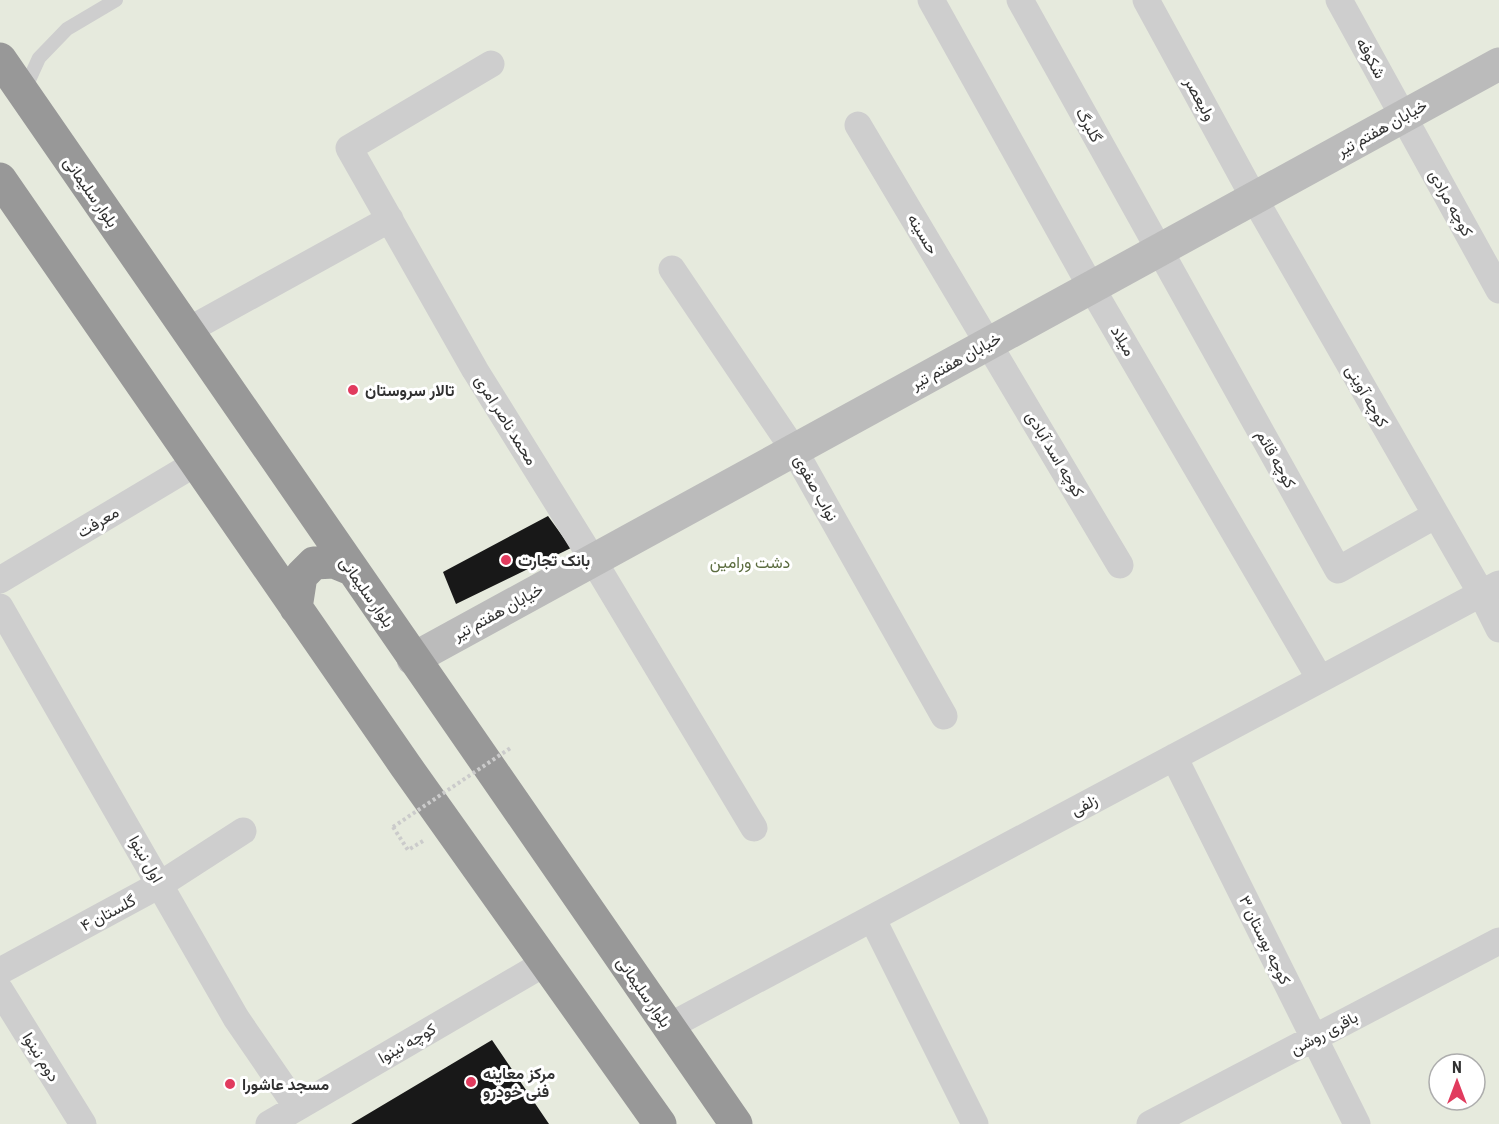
<svg xmlns="http://www.w3.org/2000/svg" width="1499" height="1124" viewBox="0 0 1499 1124" font-family="'Roboto Condensed',Vazirmatn,sans-serif">
<style>
.green{fill:#e6eadd;fill-rule:evenodd}
.building{fill:#181818}
.lines{fill:none;stroke-linecap:round;stroke-linejoin:round}
.path{stroke:#cbcbcb;stroke-width:4;stroke-dasharray:3 3;stroke-linecap:butt}
.lane{stroke:#cecece;stroke-width:14}
.street{stroke:#cecece;stroke-width:27}
.secondary{stroke:#bbb;stroke-width:33}
.highway{stroke:#989898;stroke-width:33}
.path-bridge{stroke:#cbcbcb;stroke-width:4;stroke-dasharray:3 3;stroke-linecap:butt}
.poi-dot{fill:#e13b5e;stroke:#fff;stroke-width:2}
.labels{text-anchor:middle;dominant-baseline:central;stroke-width:6;stroke-linejoin:round;paint-order:stroke}
.street-label{font-size:16px;fill:#313131;stroke:#fff}
.poi-label{font-size:16px;font-weight:bold;fill:#313131;stroke:#fff;text-anchor:start}
.park-label{font-size:16px;fill:#5b6c3f;stroke:#fff}
</style>
<rect width="100%" height="100%" fill="#fff"/>
<path class="green" d="M0,0h1499v1124h-1499zM1439,1064h36v36h-36z"/>
<path class="building" d="M548,516l23,32 -115,56 -13,-32z
M492,1040l57,84h-198z"/>
<g class="lines">
<path class="path" d="M393,827l15,23 15,-9"/>
<path class="lane" d="M24,91l15,-33 28,-29 49,-29"/>
<path class="street" d="M931,0l160,287 229,392
M1020,0l318,570 98,-55
M1146,0l108,198 227,395 18,36
M1339,0l160,290
M491,64l-142,84 126,222 118,190 161,268
M858,125l262,440
M672,269l122,181 150,266
M187,331l203,-112
M0,580l196,-117
M0,607l236,411 61,89
M1174,757l183,367
M872,918l103,206
M0,971l161,-87 82,-53
M0,990l83,134
M668,1027l831,-443
M269,1124l276,-161
M1150,1124l349,-183"/>
<path class="secondary" d="M413,659l1086,-595"/>
<path class="highway" d="M0,59l736,1065
M0,179l405,586 255,359
M296,608l5,-32 13,-13 20,-1 17,7"/>
<path class="path-bridge" d="M393,827l119,-80"/>
</g>
<g class="poi-dot">
<circle cx="353" cy="390" r="6"/>
<circle cx="506" cy="560" r="6"/>
<circle cx="471" cy="1082" r="6"/>
<circle cx="230" cy="1084" r="6"/>
</g>
<g class="labels">
<g class="street-label">
<text transform="translate(1371 58) rotate(61)">شکوفه</text>
<text transform="translate(1200 99) rotate(61)">ولیعصر</text>
<text transform="translate(1089 125) rotate(61)">گلبرگ</text>
<text transform="translate(1382 128) rotate(-29)">خیابان هفتم تیر</text>
<text transform="translate(91 192) rotate(55)">بلوار سلیمانی</text>
<text transform="translate(1451 203) rotate(61)">کوچه مرادی</text>
<text transform="translate(923 234) rotate(59)">حسینه</text>
<text transform="translate(1123 341) rotate(60)">میلاد</text>
<text transform="translate(956 361) rotate(-29)">خیابان هفتم تیر</text>
<text transform="translate(1367 396) rotate(60)">کوچه آوینی</text>
<text transform="translate(506 420) rotate(58)">محمد ناصر امری</text>
<text transform="translate(1055 454) rotate(59)">کوچه اسد آبادی</text>
<text transform="translate(1276 459) rotate(61)">کوچه قائم</text>
<text transform="translate(816 488) rotate(61)">نواب صفوی</text>
<text transform="translate(98 522) rotate(-31)">معرفت</text>
<text transform="translate(367 592) rotate(55)">بلوار سلیمانی</text>
<text transform="translate(498 612) rotate(-29)">خیابان هفتم تیر</text>
<text transform="translate(1084 805) rotate(-28)">زلفی</text>
<text transform="translate(146 859) rotate(60)">اول نینوا</text>
<text transform="translate(108 913) rotate(-28)">گلستان ۴</text>
<text transform="translate(1265 940) rotate(64)">کوچه بوستان ۳</text>
<text transform="translate(644 992) rotate(55)">بلوار سلیمانی</text>
<text transform="translate(1324 1033) rotate(-28)">باقری روشن</text>
<text transform="translate(407 1043) rotate(-30)">کوچه نینوا</text>
<text transform="translate(41 1057) rotate(58)">دوم نینوا</text>
</g>
<g class="poi-label">
<text x="365" y="390">تالار سروستان</text>
<text x="518" y="560">بانک تجارت</text>
<text x="483" y="1073">مرکز معاینه<tspan x="483" dy="18">فنی خودرو</tspan></text>
<text x="242" y="1084">مسجد عاشورا</text>
</g>
<g class="park-label">
<text x="750" y="562">دشت ورامین</text>
</g>
</g>
<g transform="translate(1457 1082)"><circle r="28" fill="#ffffff" stroke="#adadad" stroke-width="1.5"/>
<path d="M0-4.5L10 22L0 15L-10 22Z" fill="#e13b5e"/>
<text y="-9" font-size="16" font-weight="bold" text-anchor="middle" fill="#313131">N</text>
</g>
</svg>
